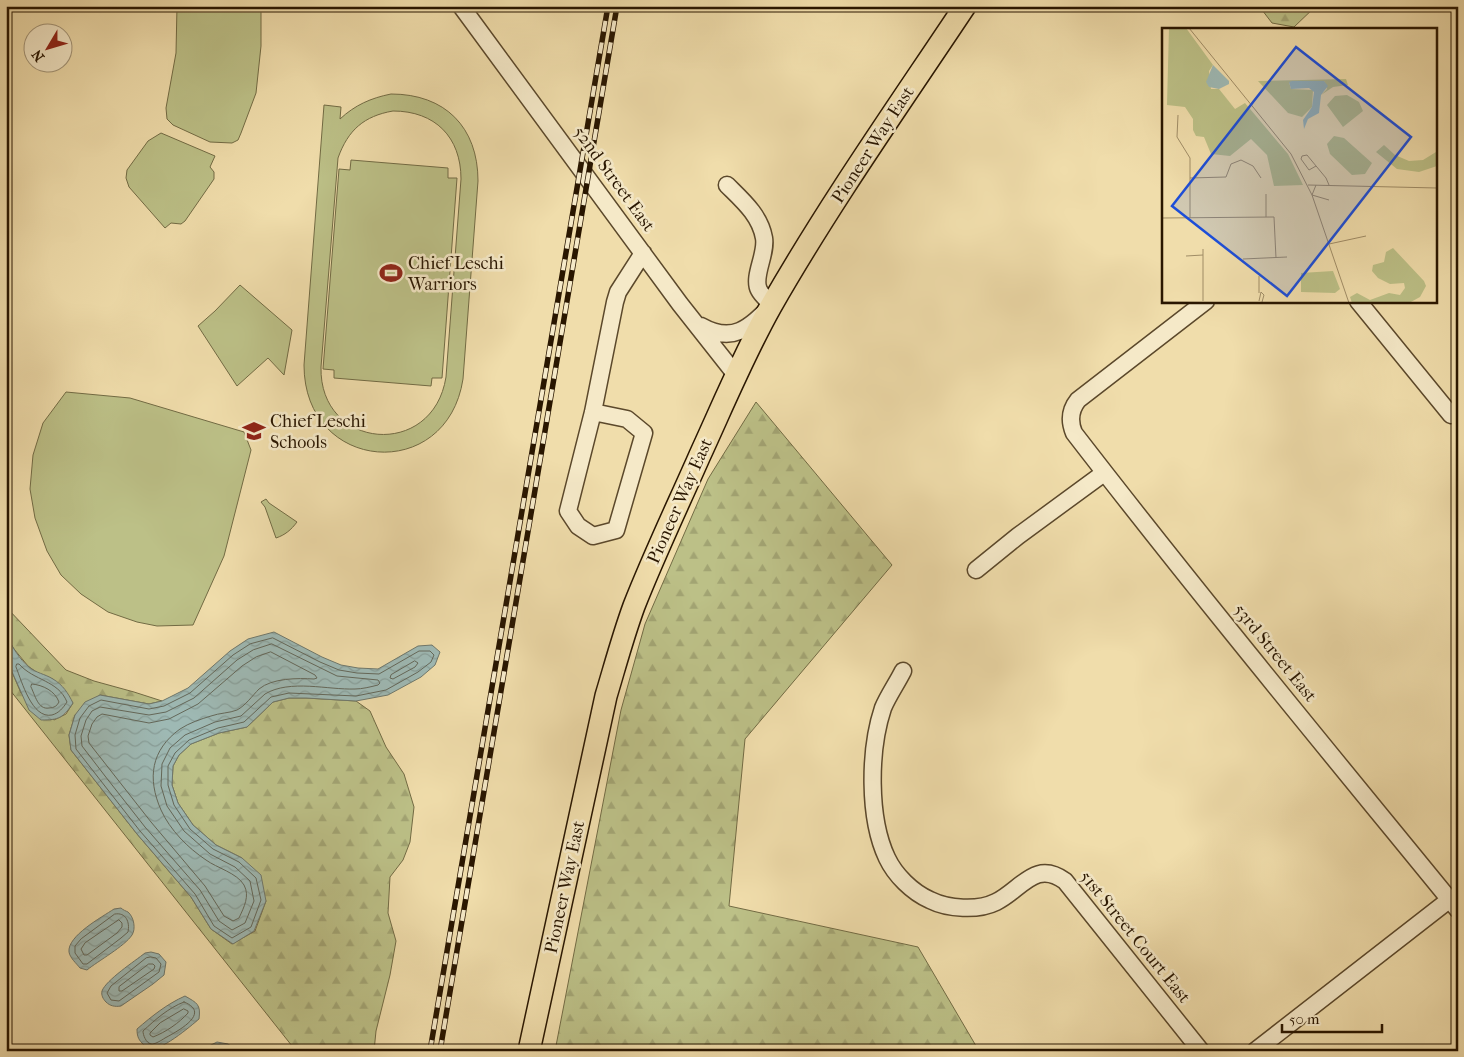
<svg xmlns="http://www.w3.org/2000/svg" width="1464" height="1057" viewBox="0 0 1464 1057" font-family="'IM FELL French Canon',serif">
<style>
.green{fill:#bcc087;stroke:#726b44;fill-rule:evenodd}
.forest{fill:url(#forest-firs);stroke:#726b44}
.water{fill:url(#water-waves);stroke:#6f786c}
.lines{fill:none;stroke-linecap:round;stroke-linejoin:round}
.shore{stroke:#64685a;stroke-width:1}
.minor-casing{stroke:#5b482b;stroke-width:19}
.major-casing{stroke:#291600;stroke-width:24}
.minor{stroke:#f5e9c8;stroke-width:16}
.major{stroke:#f0ddab;stroke-width:21}
.rail-casing{stroke:#291600;stroke-width:5.5}
.rail{stroke:#f5e9c8;stroke-width:4;stroke-dasharray:11;stroke-linecap:butt}
.labels{text-anchor:middle;dominant-baseline:central;stroke-width:5;stroke-linejoin:round;paint-order:stroke}
.street-label{font-size:18px;fill:#291600;stroke:#f5e9c8}
.poi-label{font-size:18px;fill:#291600;stroke:#f5e9c8;text-anchor:start}
.inset-road{fill:none;stroke:#a08d67;stroke-width:1}
.view{fill:#1d4ed8;fill-opacity:0.15;stroke:#1d4ed8;stroke-width:2.5}
.inset-edge{fill:none;stroke:#291600;stroke-width:2.5}
</style>
<defs>
<pattern id="forest-firs" width="22" height="20" patternUnits="userSpaceOnUse" patternTransform="scale(1.25)"><rect width="22" height="20" fill="#bcc087"/><path d="M5 1l3.5 6h-7zM16 11l3.5 6h-7z" fill="#a2a473"/></pattern>
<pattern id="water-waves" width="16" height="10" patternUnits="userSpaceOnUse" patternTransform="scale(1.25)"><rect width="16" height="10" fill="#9eb9b4"/><path d="M0 5q4-4 8 0t8 0" fill="none" stroke="#889e99"/></pattern>
</defs>
<rect width="100%" height="100%" fill="#f0ddab"/>
<filter id="stains"><feTurbulence type="fractalNoise" baseFrequency=".004" numOctaves="4"/><feColorMatrix values="0 0 0 0 .2 0 0 0 0 .09 0 0 0 0 .02 0 0 0 .5 -.17"/></filter>
<radialGradient id="worn" r=".72"><stop offset=".6" stop-color="#630" stop-opacity="0"/><stop offset="1" stop-color="#630" stop-opacity=".3"/></radialGradient>
<path class="green" d="M177,6h84v40l-5,47 -15,40 -3,7 -6,3 -22,-1 -37,-17 -6,-6 -1,-11 10,-55z
M391,94c54,0 87,33 87,87l-15,198c-16,105 -159,94 -159,-14l20,-260 17,2 -1,12c15,-14 31,-21 51,-25zM393,111c42,0 68,26 68,68l-15,198c-13,83 -127,73 -125,-10l17,-209c10,-28 26,-42 55,-47z
M161,133l54,23 -5,11 4,5v7l-29,42 -4,3 -10,-1 -6,5 -36,-41 -3,-9 1,-8 21,-29z
M351,160l97,8v10h9l-15,200h-10l-1,8 -97,-8v-8l-11,-1 16,-200 11,1z
M240,285l52,45 -8,45 -16,-17 -31,28 -39,-60 17,-15z
M66,392l64,6 114,34 7,18 -27,106 -31,69 -36,1 -20,-4 -29,-10 -27,-18 -20,-19 -14,-24 -12,-33 -5,-29 3,-34 10,-32z
M266,499l3,4 28,19c-6,8 -12,13 -21,16l-11,-31 -4,-5z"/>
<path class="forest" d="M1259,6h57l-22,21 -22,-4z
M756,402l136,163 -147,174 -16,167 189,41 61,104h-424l66,-341 24,-86 63,-145z
M6,607l60,63 28,11 40,11 28,9 -13,3 -49,-9 -25,20 -6,20 2,15 66,84 54,63 20,32 21,15 23,-13 11,-30 -24,-43 -26,-13 -23,-20 -15,-22 -6,-18 1,-19 6,-11 12,-11 28,-11 28,-6 26,-25 16,-4h17l50,3 14,10 16,36 18,27 10,33 -4,35 -7,18 -13,17 -2,36 8,28 -6,34 -14,56 -2,20h-78l-290,-366v-24l3,4 12,28 33,27 12,-6 7,-11 -20,-24 -14,-5 -11,-8 -14,-17 -8,-14z"/>
<path class="water" d="M274,632l48,25 19,8 17,3 20,1 40,-23 14,-1 8,7 -5,13 -14,12 -33,18 -32,6 -50,-3h-17l-16,4 -26,25 -28,6 -28,11 -12,11 -6,11 -1,19 6,18 15,22 23,20 26,13 19,17 5,26 -12,30 -21,13 -22,-15 -20,-32 -54,-63 -66,-84 -2,-15 6,-20 10,-13 15,-7 49,9 13,-3 26,-13 42,-37 18,-12z
M6,635c6,11 13,24 23,32 7,6 16,7 24,12 10,6 15,14 20,24 -10,15 -14,17 -32,17l-12,-10 -20,-45 -3,-4z
M121,908c2,2 5,3 7,4 6,5 8,17 4,23 -7,11 -34,26 -45,35l-7,-2c-4,-5 -10,-10 -11,-16 -2,-16 33,-35 45,-43z
M151,952l8,2 7,8 -2,13 -11,9 -32,22c-6,1 -11,0 -15,-4 -3,-3 -5,-7 -4,-11 4,-11 33,-30 43,-38z
M185,996c12,7 16,8 14,23 -8,7 -40,34 -51,30 -2,-1 -4,-4 -6,-6 -4,-4 -5,-8 -5,-14 15,-13 30,-25 48,-33z
M217,1042l11,2 10,7h-39z"/>
<g class="lines">
<path class="shore" d="M273,638l47,24 19,8 18,3 22,1 40,-23h11l4,4 -3,7 -13,10 -32,18 -30,6 -67,-3 -18,4 -27,25 -26,6 -29,12 -14,13 -7,13v19l6,20 16,24 23,20 26,13 17,16 5,22 -10,27 -19,11 -18,-12 -19,-32 -55,-63 -64,-82 -1,-14 5,-17 9,-12 12,-6 48,9 15,-3 26,-13 43,-38 17,-11z
M272,644l65,32 41,4 2,3 -2,2c-8,2 -16,4 -23,4 -27,1 -65,-10 -90,5l-24,22 -26,6 -30,13 -15,13 -8,16 -1,22 6,20 17,25 26,23 25,13 15,14 4,20 -9,22 -13,7 -13,-9 -19,-31 -55,-63 -40,-51 -23,-30 -1,-10 5,-16 6,-9 8,-4 49,8 17,-3 28,-14 43,-38 16,-10z
M271,652l44,23 2,3 -3,1c-16,-1 -42,-1 -55,10 -6,6 -14,17 -22,21 -7,3 -18,3 -26,6 -10,3 -22,7 -31,13 -29,21 -33,49 -19,81 9,20 27,38 45,50 11,8 31,13 38,25 6,11 0,22 -5,33l-6,3 -9,-5 -19,-30 -54,-64 -62,-79 -1,-7 4,-12 5,-7 5,-3 47,9 20,-4 29,-15 44,-38 14,-9z
M415,661l3,2 -3,4 -22,12 -3,-1 1,-3z
M17,664h2c15,17 39,16 48,38 -4,6 -8,11 -15,13 -20,4 -30,-33 -36,-48z
M32,684c11,1 23,7 27,18 -2,4 -5,6 -10,6 -11,2 -14,-13 -18,-21z
M115,914c11,-2 15,8 13,18l-7,6 -34,26h-4l-8,-11v-7l6,-7z
M119,920l3,3v4l-5,6 -30,22h-3l-3,-6 4,-6z
M151,957l5,1 5,6 -2,8 -40,29 -8,-1 -4,-7 4,-7 35,-28z
M149,964h4l2,2 -1,3 -32,22h-3v-4z
M184,1002c28,11 -6,29 -19,36 -3,2 -11,7 -14,6 -5,-1 -8,-9 -8,-13 12,-11 25,-23 41,-29z
M184,1009l4,2v2c-9,10 -22,19 -35,24l-3,-2v-2l10,-10z"/>
<defs>
<path id="minor" d="M461,6l219,298 56,71
M1206,301l-128,99c-8,10 -9,21 -4,33 125,162 255,319 384,477
M1358,301l93,114
M701,326c32,18 48,2 71,-21 -4,-5 -10,-9 -13,-15 -7,-13 8,-36 5,-52 -4,-23 -22,-38 -37,-53
M593,412l34,7 17,14 -28,97 -23,6 -15,-10 -10,-15 25,-99 22,-110 3,-10 25,-39
M976,570l42,-34 86,-63
M903,671c-6,12 -15,25 -20,37 -14,42 -15,110 4,150 8,17 25,34 43,42 18,9 48,11 66,2 25,-12 39,-43 69,-21l136,170
M1255,1051l194,-151"/>
<path id="major" d="M529,1051l77,-355c9,-30 17,-60 28,-90 20,-51 44,-101 66,-151 23,-50 44,-101 71,-149 59,-103 128,-201 194,-300"/>
</defs>
<use href="#minor" class="minor-casing"/>
<use href="#major" class="major-casing"/>
<use href="#minor" class="minor"/>
<use href="#major" class="major"/>
<defs>
<path id="rail" d="M430,1051l178,-1045
M440,1051l177,-1045"/>
</defs>
<use href="#rail" class="rail-casing"/>
<use href="#rail" class="rail"/>
</g>
<defs>
<symbol id="stadium-bare" viewBox="-9 -9 18 18"><path d="M0-5a6.5 5 0 1 0 0 10a6.5 5 0 1 0 0-10ZM-3.5-1.8h7v3.6h-7Z" fill="#8f2418" stroke="#f5e9c8" stroke-width="2.5" paint-order="stroke"/></symbol>
<symbol id="school-bare" viewBox="-9 -9 18 18"><path d="M0-5L7-2L0 1L-7-2ZM-4 1L0 2.5L4 1V4Q0 6-4 4Z" fill="#8f2418" stroke="#f5e9c8" stroke-width="2.5" paint-order="stroke"/></symbol>
</defs>
<g fill-rule="evenodd">
<use href="#stadium-bare" x="375" y="257" width="32" height="32"/>
<use href="#school-bare" x="238" y="415" width="32" height="32"/>
</g>
<g class="labels">
<g class="street-label">
<text transform="translate(873 145) rotate(-57)">Pioneer Way East</text>
<text transform="translate(614 179) rotate(54)">52nd Street East</text>
<text transform="translate(680 501) rotate(-66)">Pioneer Way East</text>
<text transform="translate(1275 653) rotate(51)">53rd Street East</text>
<text transform="translate(565 887) rotate(-78)">Pioneer Way East</text>
<text transform="translate(1135 937) rotate(51)">51st Street Court East</text>
</g>
<g class="poi-label">
<text x="408" y="263">Chief Leschi<tspan x="408" dy="21">Warriors</tspan></text>
<text x="270" y="421">Chief Leschi<tspan x="270" dy="21">Schools</tspan></text>
</g>
</g>
<g transform="translate(1162 28)">
<rect width="275" height="275" fill="#f0ddab"/>
<path d="M185,67l12,7 4,9 -20,16 -16,-22 8,-9zM172,108l10,2 28,25 -7,11 -13,1 -22,-21 -3,-10zM222,117l11,10 14,6 14,-1 13,-8 1,14 -18,6 -22,-3 -21,-17z" fill="#bcc087"/>
<path d="M7,0h17l27,37 -4,6 2,18h8l16,20 10,-6 43,51 15,31 -29,1 -7,-31 -16,-16 -21,17 -19,-2 -7,-17 -8,-1 -3,-6v-11l-8,-12 -18,-2zM184,51l2,6 -15,2 -12,8 6,-6 -3,-8 -35,1 2,7 22,1 -1,17 -10,10 -14,-4 -30,-32zM231,220l31,33 2,5 -6,11 -11,6h-57l-2,-6 7,-4 13,7 19,-7 11,2 5,-7 -1,-5 -14,1 -12,-6 -6,-7 1,-6 11,-3 2,-10zM171,243l7,18 -5,4 -34,-1v-19z" fill="#bcc087"/>
<path d="M51,37l16,16v3l-10,5 -10,-2 -3,-5zM130,53h32l4,5 -7,9 -2,18 -11,6 -4,10 -1,-9 9,-13 2,-15 -5,-4 -18,1 -2,-7z" fill="#9eb9b4"/>
<path class="inset-road" d="M27,0l102,126 21,41 37,108M16,87l-1,22 13,21v60M154,138l-7,4 -8,-11 1,-3 5,-1 19,23 3,7M28,150l36,-1 5,-13 10,-4 12,6 8,12M146,157l129,3M154,157l-4,10 17,5M0,169v19M104,189v-23M0,190l112,-1 2,41M167,216l37,-8M41,221v52M24,228l17,-1M81,231l44,-2M97,248v17M97,273l2,-9 3,3 -2,7M0,274l105,1"/>
<path class="view" d="M134,19l115,90 -124,159 -115,-90z"/>
<rect width="275" height="275" class="inset-edge"/>
</g>
<rect width="1464" height="1057" fill="none" stroke="#f0ddab" stroke-width="25"/>
<rect x="8" y="8" width="1449" height="1042" fill="none" stroke="#291600" stroke-width="2.5"/>
<rect x="12" y="12" width="1439" height="1032" fill="none" stroke="#291600"/>
<g transform="translate(48 48) rotate(232)"><circle r="24" fill="#f5e9c8" stroke="#a39578"/>
<path d="M0-4L9 19L0 12L-9 19Z" fill="#8f2418"/>
<text y="-8" font-size="14" font-weight="bold" text-anchor="middle" fill="#291600">N</text>
</g>
<path d="M1282 1024v8h100v-8" fill="none" stroke="#291600" stroke-width="2.5"/>
<text x="1289" y="1024" font-size="15" fill="#291600" stroke="#f5e9c8" stroke-width="4" paint-order="stroke">50 m</text>
<rect width="100%" height="100%" filter="url(#stains)"/>
<rect width="100%" height="100%" fill="url(#worn)"/>
</svg>
